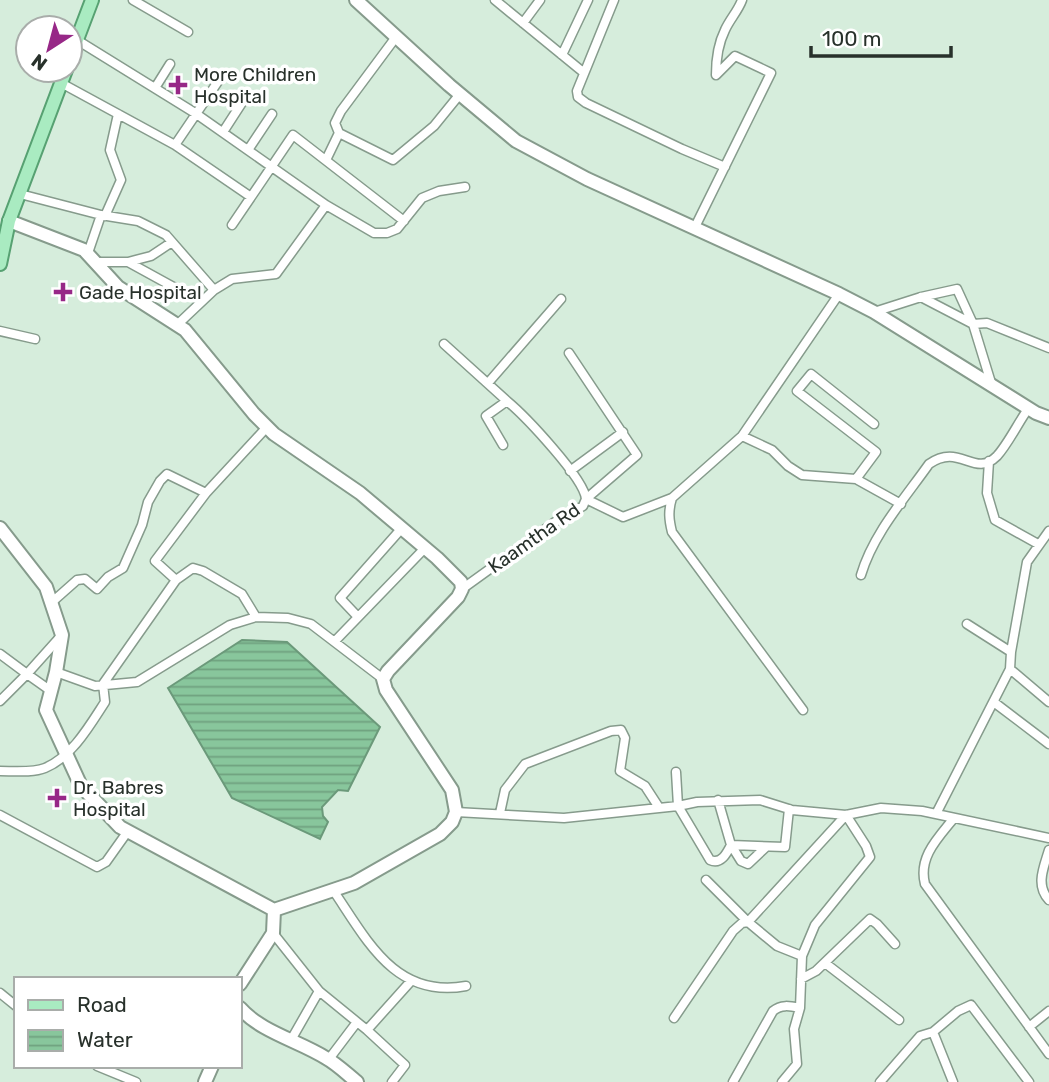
<svg xmlns="http://www.w3.org/2000/svg" width="1049" height="1082" viewBox="0 0 1049 1082" font-family="Rubik,sans-serif">
<style>
.water{fill:url(#water-rules);stroke:#6b997a;stroke-width:2}
.lines{fill:none;stroke-linecap:round;stroke-linejoin:round}
.street-casing{stroke:#869b8c;stroke-width:11}
.secondary-casing{stroke:#869b8c;stroke-width:16}
.primary-casing{stroke:#57a172;stroke-width:16}
.street{stroke:#fff;stroke-width:8}
.secondary{stroke:#fff;stroke-width:12}
.primary{stroke:#a9ebc1;stroke-width:12}
.poi-dot{fill:#972887;stroke:#fff;stroke-width:2.5}
.labels{text-anchor:middle;dominant-baseline:central;stroke-width:7;stroke-linejoin:round;paint-order:stroke}
.poi-label{font-size:19px;fill:#28312b;stroke:#fff;text-anchor:start}
.street-label{font-size:19px;fill:#28312b;stroke:#fff}
</style>
<defs>
<pattern id="water-rules" width="6" height="5" patternUnits="userSpaceOnUse" patternTransform="scale(1.75)"><rect width="6" height="5" fill="#88c69c"/><path d="M0 2.5h6" fill="none" stroke="#6fa17f"/></pattern>
</defs>
<rect width="100%" height="100%" fill="#d6eddc"/>
<path class="water" d="M242,640l45,2 93,85 -32,64 -10,-1 -16,17 1,9 5,6 -8,17 -88,-41 -64,-110z"/>
<g class="lines">
<defs>
<path id="street" d="M133,0l55,32
M495,0l88,72
M614,0l-37,91 1,6 8,6 96,46 43,18
M523,23l17,-23
M77,40l118,73 131,92 48,28h13l10,-4 25,-31 17,-7 26,-4
M562,55l26,-55
M61,83l114,62 44,-65
M155,88l15,-24
M223,132l22,-34
M339,133l-4,-10 6,-12 55,-74
M175,145l76,52
M248,150l24,-36
M326,160l13,-27 54,27 41,-34 26,-32
M20,194l81,21 -13,38
M101,215l37,6 28,14 48,55
M105,216l16,-36 -11,-30 8,-36
M232,225l61,-90 111,86
M695,227l76,-154 -36,-17 -19,19c0,-16 2,-31 9,-45 5,-11 13,-19 17,-30
M96,262h32l51,28
M128,262l23,-6 21,-14
M921,297l52,27 14,-1 62,25
M874,312l47,-15 36,-8 16,35 19,62
M178,324l36,-34 18,-11 44,-5 50,-69
M0,331l35,8
M444,344l63,57
M488,383l73,-84
M742,436l97,-142
M503,445l-17,-29 21,-15c18,15 77,77 79,98l37,18 49,-19 70,-62 30,14 16,16 14,9 54,4 45,25
M989,461l-2,32 8,27 43,24
M570,471l53,-39
M856,479l20,-27 -79,-61 14,-17 63,50
M672,498c-4,13 -3,22 0,34l131,178
M861,575c12,-41 44,-77 68,-111 31,-22 45,15 68,-8 11,-12 21,-33 31,-47
M176,580l17,-12 10,3 39,23 14,23
M462,589l93,-67 28,-16 3,-7 51,-44 -68,-102
M51,603l26,-23 8,-1 12,10 11,-12 15,-9 19,-43 6,-23 12,-21 7,-7 39,19
M358,617l-18,-19 62,-70
M335,641l90,-93
M1011,652l16,-90 22,-31
M0,654l27,20 34,-38
M1010,669l39,33
M56,672l39,14 42,-4 93,-57 26,-8 32,1 23,6 72,55
M0,701l27,-27 24,17
M995,703l54,41
M0,771c13,0 33,2 45,-3 27,-11 45,-43 60,-66l-2,-18 73,-104 -21,-19 51,-68 61,-66
M676,772l2,34 32,54c11,5 17,-7 21,-15l10,16 7,3 18,-17
M718,800l13,45 54,2 4,-38
M456,812l108,6 114,-12 19,-4 63,-2 32,10 54,5 35,-7 41,3 127,27
M500,813l5,-23 20,-26 86,-33 10,-1 4,8 -5,33 25,15 13,20
M936,814l74,-145 1,-17 -44,-28
M0,815l97,52 9,-5 22,-31
M954,818c-16,20 -36,39 -29,66l124,170
M1049,850c-5,17 -14,35 0,50
M706,880l42,42 98,-107 20,31 4,11 -55,68 -13,31 -2,52 -6,21 3,35 -15,18
M333,890c34,50 62,109 133,96
M273,933l46,58 38,31
M825,963l74,57
M801,979l15,-8 54,-52 7,5 18,20
M0,993l16,13
M674,1018l59,-87 9,-8 6,-1 29,24 25,10
M1029,1027l20,-16
M367,1030l38,35 -13,17
M933,1032l20,50
M291,1040l28,-49
M329,1059l28,-37 10,8 44,-49
M97,1066l39,16
M733,1082l40,-71c8,-7 17,-5 27,-3
M880,1082l40,-46 13,-4 25,-21 13,-6 58,77"/>
<path id="secondary" d="M356,0l93,85 67,56 71,38 252,115 35,18 162,101 13,5
M0,528l46,59 16,48 -6,37 -10,38 35,76 39,41 154,83 80,-27 86,-49 12,-12 4,-10 -4,-22 -66,-100 -3,-11 5,-8 70,-74 4,-8 -1,-7 -24,-24 -77,-65 -86,-59 -20,-20 -69,-84 -67,-43 -34,-37 -75,-29
M240,984l33,-51 1,-23
M240,1008c21,24 59,33 86,50 11,6 21,16 31,24
M205,1082l7,-16"/>
<path id="primary" d="M70,58l22,-58
M0,264l9,-43 57,-151"/>
</defs>
<use href="#street" class="street-casing"/>
<use href="#secondary" class="secondary-casing"/>
<use href="#primary" class="primary-casing"/>
<use href="#street" class="street"/>
<use href="#secondary" class="secondary"/>
<use href="#primary" class="primary"/>
</g>
<g class="poi-dot">
<path d="M174.5 74.5h7v7h7v7h-7v7h-7v-7h-7v-7h7z"/>
<path d="M59.5 281.5h7v7h7v7h-7v7h-7v-7h-7v-7h7z"/>
<path d="M53.5 787.5h7v7h7v7h-7v7h-7v-7h-7v-7h7z"/>
</g>
<g class="labels">
<g class="poi-label">
<text x="194" y="74">More Children<tspan x="194" dy="22">Hospital</tspan></text>
<text x="79" y="292">Gade Hospital</text>
<text x="73" y="787">Dr. Babres<tspan x="73" dy="22">Hospital</tspan></text>
</g>
<g class="street-label">
<text transform="translate(534 538) rotate(-35)">Kaamtha Rd</text>
</g>
</g>
<rect x="14" y="977" width="228" height="91" fill="#ffffff" stroke="#a9adaa" stroke-width="2"/>
<rect x="28" y="1000" width="35" height="10" fill="#a9ebc1" stroke="#a9adaa" stroke-width="2"/>
<text x="77" y="1012" font-size="21" fill="#28312b">Road</text>
<rect x="28" y="1030" width="35" height="21" fill="url(#water-rules)" stroke="#a9adaa" stroke-width="2"/>
<text x="77" y="1047" font-size="21" fill="#28312b">Water</text>
<g transform="translate(49 49) rotate(216)"><circle r="33" fill="#ffffff" stroke="#a9adaa" stroke-width="2"/>
<path d="M0-5L12 26L0 18L-12 26Z" fill="#972887"/>
<text y="-10" font-size="19" font-weight="bold" text-anchor="middle" fill="#28312b">N</text>
</g>
<path d="M811 46v10h140v-10" fill="none" stroke="#28312b" stroke-width="3.5"/>
<text x="822" y="46" font-size="21" fill="#28312b" stroke="#ffffff" stroke-width="5" paint-order="stroke">100 m</text>
</svg>
